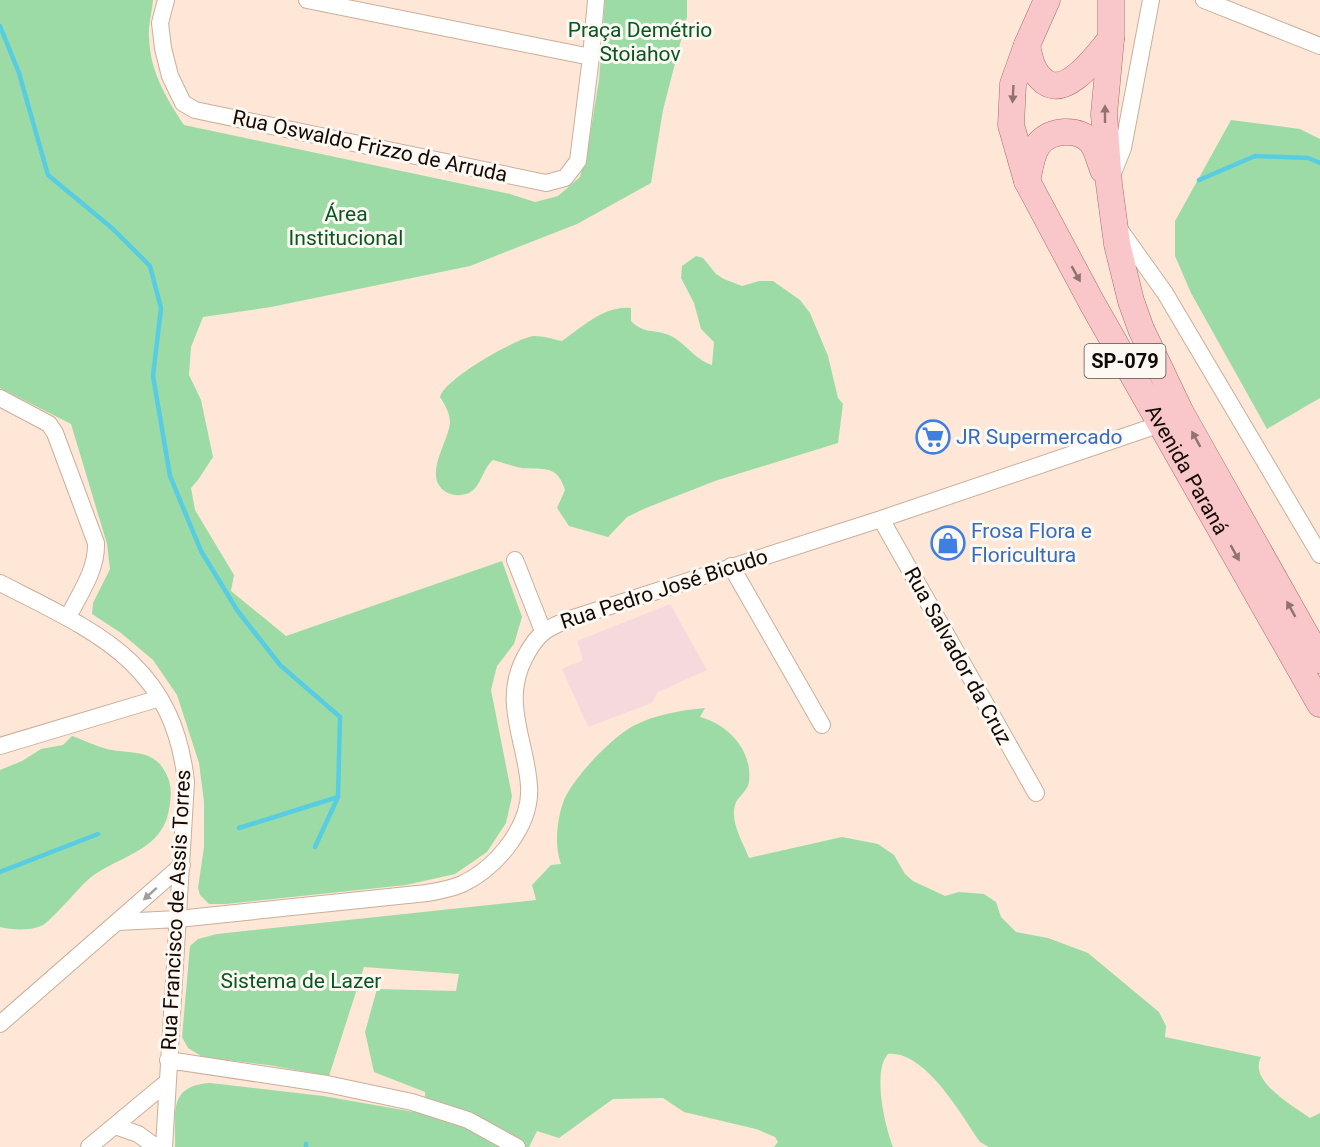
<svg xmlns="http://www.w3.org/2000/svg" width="1320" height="1147" viewBox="0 0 1320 1147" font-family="Roboto,sans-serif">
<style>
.education{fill:#f5dadd}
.green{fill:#9cdba6}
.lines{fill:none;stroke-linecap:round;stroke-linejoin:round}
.stream{stroke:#58cce1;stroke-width:4.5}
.street-casing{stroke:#caae9a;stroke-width:18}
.primary-casing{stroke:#a66c6d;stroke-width:27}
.street{stroke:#fff;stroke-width:16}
.primary{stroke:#f9c7c9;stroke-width:26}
.oneway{fill:#917270}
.oneway2{fill:#a09d9b}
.labels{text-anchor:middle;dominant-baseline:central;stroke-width:6;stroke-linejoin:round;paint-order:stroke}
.shield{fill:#fef8f3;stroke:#59514c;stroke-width:1.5}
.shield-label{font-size:20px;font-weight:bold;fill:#120904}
.park-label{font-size:21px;fill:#065722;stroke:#fef8f3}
.street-label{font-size:21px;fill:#120904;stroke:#fef8f3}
.shop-label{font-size:21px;fill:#366cbe;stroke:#fef8f3;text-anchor:start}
</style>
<rect width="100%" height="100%" fill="#fee7d6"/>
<path class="education" d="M670,604l37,66 -49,22 -6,11 -64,24 -26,-58 21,-9 -6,-19z"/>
<path class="green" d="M0,0h153c-1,12 -5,26 -4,38 1,33 17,60 35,87l326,69 25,8 23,-6 22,-19 9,-36 10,-61 6,-80h82v17l-24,93 -12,73 -74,41 -107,42 -199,41 -68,10 -12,30 -2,28 12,25 12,57 -15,23 -7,8 4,22 39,65 -3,16 55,45 216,-75 20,56 -8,27 -17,22 -6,24 21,106 -6,27 -19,29 -32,22 -49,11 -180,19h-17l-9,-9 -2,-7 6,-41v-45l-5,-39 -22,-68 -24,-35 -32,-27 -29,-19 1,-11 17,-34 -3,-25 -36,-120 -71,-36z
M1231,120l69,9 20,10v259l-53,31 -76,-136 -16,-37v-35z
M696,256l7,2 13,16 8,5 18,7 17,-5h14l27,19 10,13 18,43 10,42 5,6 -5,39 -123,38 -69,27 -19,9 -19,20 -39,-11 -12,-18 8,-18c-8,-26 -21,-20 -43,-22 -9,-2 -19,-5 -29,-8 -11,9 -11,26 -24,33 -8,3 -16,3 -23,-1 -24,-15 2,-49 4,-69 0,-10 -5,-18 -10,-26 4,-18 76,-59 94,-61 9,0 19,3 28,5 20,-14 43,-36 69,-33v13c12,13 23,8 38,14 16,7 26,25 43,30l2,-23 -13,-13 -7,-26 -13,-25 1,-12z
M705,708l-5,9c28,7 53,34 49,65 -1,9 -12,15 -14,23 -5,17 8,37 14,53l93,-21 36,7 16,11 11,19 8,7 32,15 14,-4 25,2 12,8 5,15 15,15 32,6 40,15 71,59 7,14 -1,11 96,20c-13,24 32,49 49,61l10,-5v34h-331l-9,-5c-18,-26 -55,-92 -92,-88 -16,17 -3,73 5,93h-119l4,-5 -3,-5 -19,-8 -72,-17 -21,-14 -50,1 -54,39 -22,-7 -8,16h-354c1,-34 -8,-61 35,-64l113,13 103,18 -1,-22 -51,-20 -9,-40 12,-43 79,2 3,-17 -95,-7 -35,109 -61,-11 -52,-6 -15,-3 -13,-8 -6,-11 8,-91 8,-7 19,-5 319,-34 -4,-15 19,-20 10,-1c-7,-18 -4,-46 3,-64 10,-23 47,-62 69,-74 21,-11 48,-16 72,-18z
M72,736c12,4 23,10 35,13 25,6 49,-2 61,29 4,10 3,21 1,31 -6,42 -51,47 -79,69 -12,10 -39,44 -49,48 -12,5 -29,4 -41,1v-157l22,-9 19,-12 22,-4z"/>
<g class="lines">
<path class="stream" d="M0,26l19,47 29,102 65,54 37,37 11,42 -8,68 17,100 31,75 36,59 43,55 60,52 -2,80 -23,50
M1199,180l56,-24 53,2 12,5
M239,828l99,-31
M0,872l98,-38
M306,1147v-3"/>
<defs>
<path id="street" d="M166,0l-6,23 3,25 7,28 13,27 12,7 351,73 19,-5 13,-17 13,-104 5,-57
M307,0l284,57
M1204,0l116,46
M1111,178l12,-30 28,-148
M1117,226l48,67 155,262
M0,398l49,26 6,9 41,110c1,27 -16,50 -28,74
M881,519l155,274
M515,560l28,71
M731,566l91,159
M0,583c96,49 173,79 186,199l-22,365
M0,746l160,-48
M118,922l60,-3 249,-26c12,-2 24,-4 35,-9 34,-16 70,-58 67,-98 -3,-46 -28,-84 -4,-129 13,-25 23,-30 48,-39l308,-99 280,-95
M0,1024l182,-159
M168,1060l159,24 85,18 56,18 49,27
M115,1126l23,8 18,13
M89,1147l77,-64"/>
<g id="primary">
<path id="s1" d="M1047,0l-20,45 -14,39 -2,41 16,56 65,122 228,401"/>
<path d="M1111,0v39l-7,75 5,70 8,60 14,57 10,28 40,84 139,247"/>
<path d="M1027,45c3,15 5,27 18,37 23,16 52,-27 66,-43"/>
<path d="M1027,181c3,-12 4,-26 11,-36 11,-16 42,-18 54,-2 5,7 8,19 11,27"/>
</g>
</defs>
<use href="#street" class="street-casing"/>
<use href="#primary" class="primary-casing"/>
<use href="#street" class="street"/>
<use href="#primary" class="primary"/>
</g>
<defs><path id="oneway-solid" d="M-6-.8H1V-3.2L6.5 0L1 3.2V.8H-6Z" transform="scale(1.5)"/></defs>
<g class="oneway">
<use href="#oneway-solid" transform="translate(1013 94) rotate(93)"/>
<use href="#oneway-solid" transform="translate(1105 114) rotate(-90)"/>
<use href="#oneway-solid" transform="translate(1076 274) rotate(61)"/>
<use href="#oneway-solid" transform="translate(1196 439) rotate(-119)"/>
<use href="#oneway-solid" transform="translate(1235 553) rotate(61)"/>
<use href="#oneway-solid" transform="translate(1291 609) rotate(-119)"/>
</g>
<use class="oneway2" href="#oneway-solid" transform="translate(150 894) rotate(138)"/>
<defs>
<symbol id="supermarket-ring" viewBox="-11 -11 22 22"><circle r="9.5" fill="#fef8f3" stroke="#3f7fe0" stroke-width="1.5"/><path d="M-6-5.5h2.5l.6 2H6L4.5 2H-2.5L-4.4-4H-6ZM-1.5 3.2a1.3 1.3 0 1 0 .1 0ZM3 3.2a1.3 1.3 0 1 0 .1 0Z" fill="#3f7fe0"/></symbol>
<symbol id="shop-ring" viewBox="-11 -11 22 22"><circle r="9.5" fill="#fef8f3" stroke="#3f7fe0" stroke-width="1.5"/><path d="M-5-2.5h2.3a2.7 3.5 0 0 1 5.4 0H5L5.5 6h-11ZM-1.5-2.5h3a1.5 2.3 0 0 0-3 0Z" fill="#3f7fe0"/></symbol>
</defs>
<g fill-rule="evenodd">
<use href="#supermarket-ring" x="914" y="418" width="38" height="38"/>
<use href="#shop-ring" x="929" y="524" width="38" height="38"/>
</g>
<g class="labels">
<rect class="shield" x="1084.5" y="344" width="81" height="34" rx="4.5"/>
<g class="shield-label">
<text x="1125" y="361">SP-079</text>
</g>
<g class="park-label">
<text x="640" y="30">Praça Demétrio<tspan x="640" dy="24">Stoiahov</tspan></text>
<text x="346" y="214">Área<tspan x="346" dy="24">Institucional</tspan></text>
<text x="301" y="981">Sistema de Lazer</text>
</g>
<g class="street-label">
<text transform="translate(370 146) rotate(12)">Rua Oswaldo Frizzo de Arruda</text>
<text stroke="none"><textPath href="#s1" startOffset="520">Avenida Paraná</textPath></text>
<text transform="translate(664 589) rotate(-18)">Rua Pedro José Bicudo</text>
<text transform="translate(958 656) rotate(61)">Rua Salvador da Cruz</text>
<text transform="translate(176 910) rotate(-87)">Rua Francisco de Assis Torres</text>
</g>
<g class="shop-label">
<text x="956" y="437">JR Supermercado</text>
<text x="971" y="531">Frosa Flora e<tspan x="971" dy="24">Floricultura</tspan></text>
</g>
</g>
</svg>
